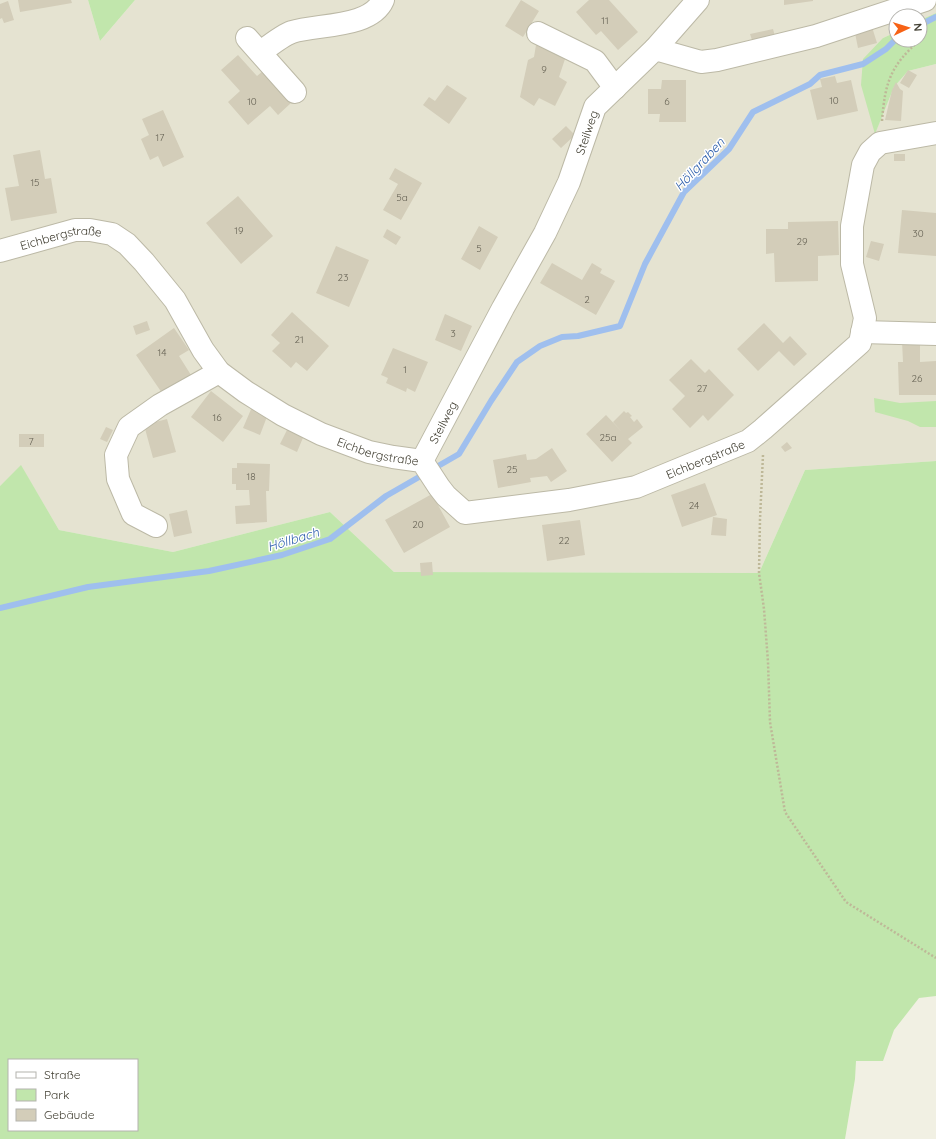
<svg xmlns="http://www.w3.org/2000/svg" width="936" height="1139" viewBox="0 0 936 1139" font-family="Quicksand,sans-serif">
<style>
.residential{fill:#e5e3d1}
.green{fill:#c1e6ac;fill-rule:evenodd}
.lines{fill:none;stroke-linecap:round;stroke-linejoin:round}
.stream{stroke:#9fbfee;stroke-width:6}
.building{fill:#d3cdb9}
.minor-casing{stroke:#bcb9a6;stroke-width:24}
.path{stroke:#beb898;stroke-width:2.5;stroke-dasharray:2 2;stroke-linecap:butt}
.minor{stroke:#fff;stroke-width:22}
.labels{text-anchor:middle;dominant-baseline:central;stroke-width:3;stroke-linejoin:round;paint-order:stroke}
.number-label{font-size:10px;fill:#676355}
.street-label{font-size:12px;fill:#434034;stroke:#fff}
.water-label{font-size:13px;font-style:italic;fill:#2f60ac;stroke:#fff}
</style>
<rect width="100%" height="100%" fill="#f1f0e3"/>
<path class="residential" d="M0,0h88l12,41 35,-41h801v13l-16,7v-4h-24v16l-13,6 -8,95 19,-46 14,-16 28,-7v397l-131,9 -46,103 -365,-1 -64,-60 -157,40 -114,-22 -38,-64 -21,20z"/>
<path class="green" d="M88,0h47l-35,41z
M936,13v51l-28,7 -14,16 -19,47 -14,-49 2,-26 20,-21 13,-6v8h24v-20z
M874,398l26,5 36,-2v26h-16l-12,-6 -33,-9z
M936,461v535l-17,2 -25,32 -11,31h-27l-1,18 -10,60h-845v-653l21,-21 38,65 114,22 157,-40 64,60 365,1 46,-103zM9,1060h128v70h-128z"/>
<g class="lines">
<path class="stream" d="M920,25l16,-8
M0,608l88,-21 121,-16 73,-16 48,-16 56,-43 73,-42 32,-53 26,-39 23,-16 22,-9 16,-1 42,-10 25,-62 39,-72 45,-43 24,-37 57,-28 10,-9 43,-11 23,-15 10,-10"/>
</g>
<path class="building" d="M18,0h53l1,3 -52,9z
M521,0l18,11 -16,26 -18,-11z
M589,0h20l29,32 -20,18 -17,-19 -5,4 -20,-23z
M784,0h29v1l-29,4z
M8,1l6,19 -10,3 -2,-5 -2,1v-15z
M872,27l5,16 -19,5 -3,-15z
M773,29l3,11 -22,6 -4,-12z
M536,45l29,14 -6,18 8,5 -12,24 -16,-8 -5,8 -14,-9 8,-37 6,-3z
M238,55l19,21 6,-5 28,32 -13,12 -8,-9 -22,19 -20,-23 12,-11 -19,-21z
M908,70l9,5 -8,13 -9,-5z
M835,76l2,7 14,-3 7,31 -41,9 -7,-30 12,-3 -2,-8z
M662,80h24v42h-27l1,-8h-12v-25h13z
M896,82l4,7 3,2 -2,30 -16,-1 7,-30z
M447,85l20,13 -18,26 -26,-19 6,-8 6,4z
M163,110l21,47 -21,10 -5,-11 -8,4 -9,-21 8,-4 -7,-16z
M566,126l9,9 -14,13 -9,-9z
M40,150l5,29 6,-1 6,35 -46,8 -6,-33 14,-2 -6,-31z
M894,154h11v7h-11z
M395,168l27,15 -21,37 -18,-10 15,-26 -9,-5z
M238,196l35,40 -32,28 -35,-41z
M902,210l34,3v43l-38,-3z
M838,221l1,34 -21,1v25l-43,1 -1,-29 -8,1v-25h22v-7z
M479,226l19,11 -18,33 -19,-11z
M387,229l14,8 -5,8 -13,-8z
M871,241l13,3 -5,17 -13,-4z
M336,246l33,14 -20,47 -33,-14z
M552,263l30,17 10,-17 10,6 -2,4 15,8 -19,34 -56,-32z
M292,312l37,34 -22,25 -11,-9 -5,6 -19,-17 8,-8 -9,-8z
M445,314l27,12 -11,25 -26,-11z
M147,321l3,9 -14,5 -3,-9z
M764,323l19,20 7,-7 17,18 -13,12 -15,-15 -21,20 -21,-22z
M174,328l15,22 -10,6 12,19 -29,18 -26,-38z
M902,341h18v21l16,-1v34h-37l-1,-33h5z
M393,348l35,14 -13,30 -8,-4 -1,4 -20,-9 2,-5 -7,-3z
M691,359l14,14 4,-4 25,26 -26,26 -5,-6 -13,13 -18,-19 13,-13 -16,-16z
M211,391l32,25 -20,26 -32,-25z
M252,407l16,7 -8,21 -17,-7z
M624,411l2,2 2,-1 4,4 -2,1 4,5 3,-3 6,8 -15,12 4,4 -20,19 -26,-28 20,-19 16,17 -9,-10z
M167,419l9,33 -23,6 -9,-33z
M289,426l16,7 -8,19 -17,-8z
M106,427l7,3 -6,12 -7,-3z
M19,434h25v13h-25z
M787,442l5,6 -7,4 -4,-5z
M552,448l15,23 -16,11 -4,-6 -17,2 1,4 -33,6 -5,-28 33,-6 1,6 9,-1z
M237,463l33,1 -1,27h-3l1,31 -31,2 -1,-18 15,-1 -1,-15h-13v-6h-4v-16h5z
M705,483l12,32 -35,12 -11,-32z
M432,494l18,33 -46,26 -19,-33z
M187,510l5,23 -18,4 -5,-23z
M713,517l14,2 -1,17 -15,-1z
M580,520l5,35 -38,6 -5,-36z
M432,562l1,13 -12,1 -1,-13z"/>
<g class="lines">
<defs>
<g id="minor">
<path d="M538,33l57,28 20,27"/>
<path d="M247,38l48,54"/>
<path d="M655,49l43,-49"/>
<path d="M261,52c8,-6 22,-17 31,-20 26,-8 79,-4 91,-32"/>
<path id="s1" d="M0,251l75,-21h15l22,4 15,10 17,18 31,38 28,50 16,22 27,20 37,23 38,19 48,18 24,5 29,4 17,26 7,9 19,17 104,-13 67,-13 112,-46 15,-12 97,-86 5,-25 -13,-54v-38l11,-61 7,-13 10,-9 56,-10"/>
<path d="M862,332l74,2"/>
<path id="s2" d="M422,461l81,-153 42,-75 24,-51 26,-75 60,-58 46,13 16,-2 99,-24 109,-36"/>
<path d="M156,526l-23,-12 -15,-35 -2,-24 13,-28 31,-22 59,-33"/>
</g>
</defs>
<use href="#minor" class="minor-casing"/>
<path class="path" d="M920,39l3,-9 -1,-8
M882,121c3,-38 8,-55 38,-81
M763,455l-3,64 -1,54 5,36 4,53 2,60 15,90 61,90 90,56"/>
<use href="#minor" class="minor"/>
</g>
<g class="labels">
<g class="number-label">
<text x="605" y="20">11</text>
<text x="544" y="69">9</text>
<text x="834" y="100">10</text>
<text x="252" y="101">10</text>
<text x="667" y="101">6</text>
<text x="160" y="137">17</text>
<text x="35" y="182">15</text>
<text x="402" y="197">5a</text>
<text x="239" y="230">19</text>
<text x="918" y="233">30</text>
<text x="802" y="241">29</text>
<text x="479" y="248">5</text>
<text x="343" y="277">23</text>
<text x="587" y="299">2</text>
<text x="453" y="333">3</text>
<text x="299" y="339">21</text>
<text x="162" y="352">14</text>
<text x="405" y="369">1</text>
<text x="917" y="378">26</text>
<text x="702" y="388">27</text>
<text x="217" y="417">16</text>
<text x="608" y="437">25a</text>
<text x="31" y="441">7</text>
<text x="512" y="469">25</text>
<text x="251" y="476">18</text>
<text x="694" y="505">24</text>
<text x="418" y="524">20</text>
<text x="564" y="540">22</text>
</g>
<g class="street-label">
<text stroke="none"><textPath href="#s2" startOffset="368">Steilweg</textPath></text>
<text stroke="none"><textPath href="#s1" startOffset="63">Eichbergstraße</textPath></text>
<text stroke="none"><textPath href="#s2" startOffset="44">Steilweg</textPath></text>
<text stroke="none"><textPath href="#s1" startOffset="471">Eichbergstraße</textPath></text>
<text stroke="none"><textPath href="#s1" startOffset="832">Eichbergstraße</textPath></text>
</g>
<g class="water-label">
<text transform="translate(699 164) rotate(-47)">Höllgraben</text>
<text transform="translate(293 539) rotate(-17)">Höllbach</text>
</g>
</g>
<rect x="8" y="1059" width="130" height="72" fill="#ffffff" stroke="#b4b3ae"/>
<rect x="16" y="1072" width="20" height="6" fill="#ffffff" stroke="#b4b3ae"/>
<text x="44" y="1079" font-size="12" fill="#434034">Straße</text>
<rect x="16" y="1089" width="20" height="12" fill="#c1e6ac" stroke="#b4b3ae"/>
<text x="44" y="1099" font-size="12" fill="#434034">Park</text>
<rect x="16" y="1109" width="20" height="12" fill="#d3cdb9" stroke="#b4b3ae"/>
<text x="44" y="1119" font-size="12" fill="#434034">Gebäude</text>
<g transform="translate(908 28) rotate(86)"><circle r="19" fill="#ffffff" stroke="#b4b3ae"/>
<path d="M0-3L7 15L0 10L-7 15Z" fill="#f76215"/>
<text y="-6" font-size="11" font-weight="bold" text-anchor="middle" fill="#434034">N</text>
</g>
</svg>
